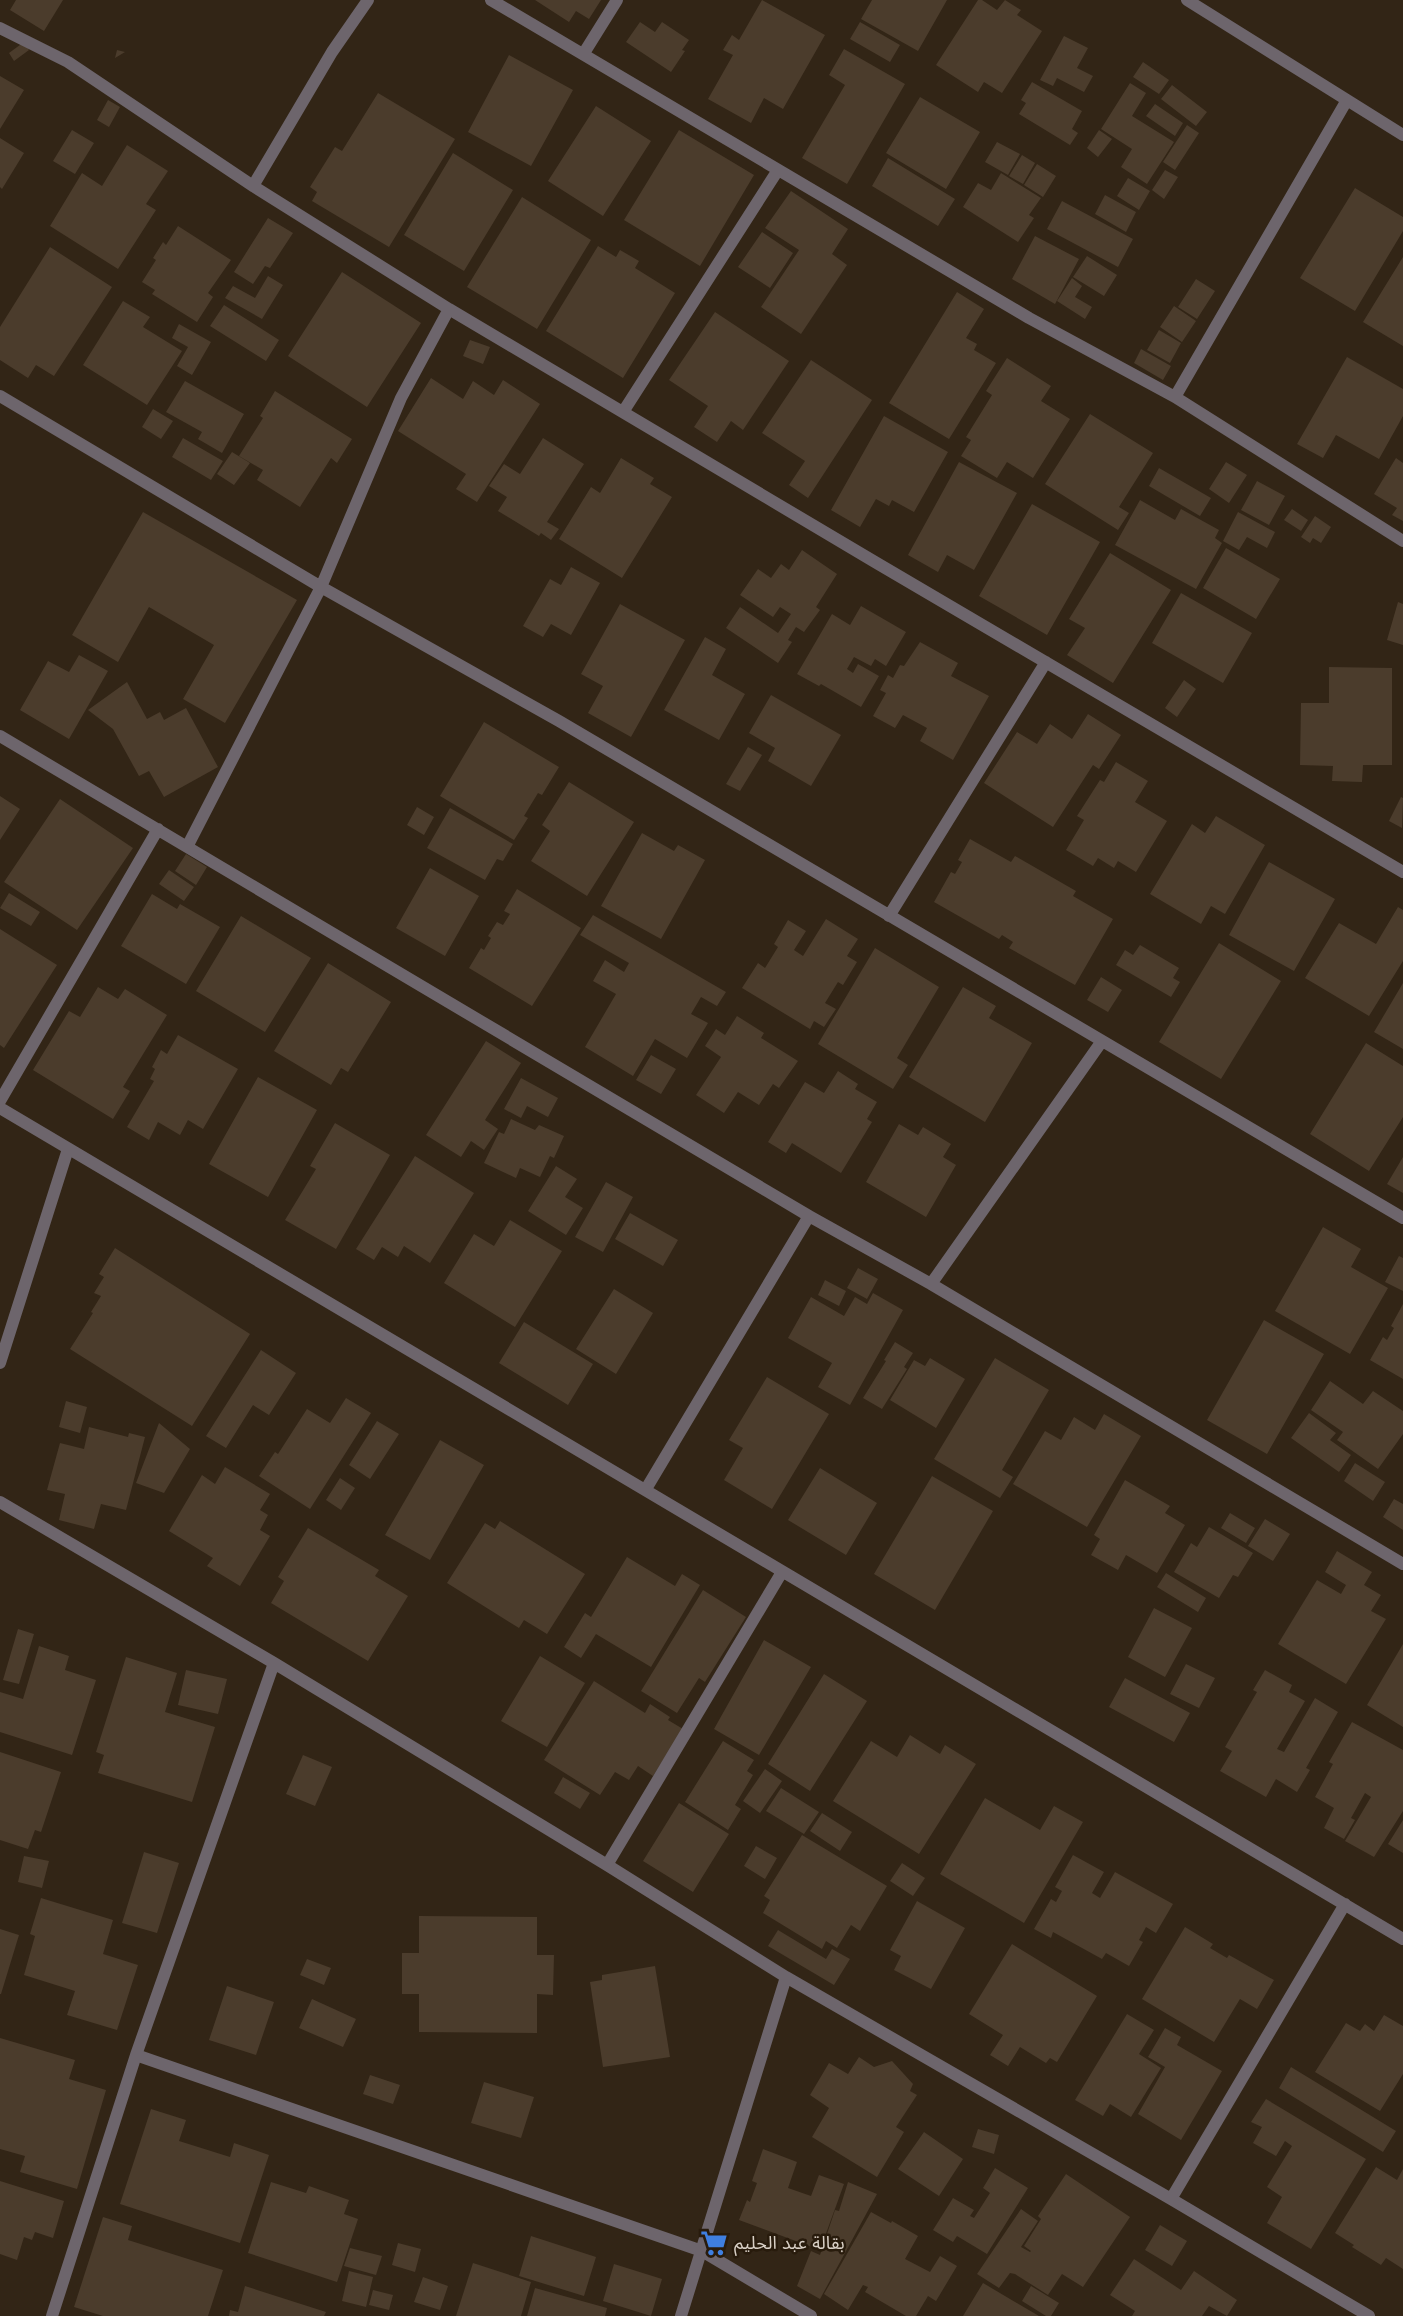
<svg xmlns="http://www.w3.org/2000/svg" width="1403" height="2316" viewBox="0 0 1403 2316" font-family="Jost,'Noto Sans Arabic',sans-serif">
<style>
.building{fill:#4b3c2c}
.lines{fill:none;stroke-linecap:round;stroke-linejoin:round}
.street{stroke:#6d656c;stroke-width:12}
.labels{text-anchor:middle;dominant-baseline:central;stroke-width:5;stroke-linejoin:round;paint-order:stroke}
.poi-label{font-size:18px;fill:#d9d0c6;stroke:#281b0c;text-anchor:start}
</style>
<rect width="100%" height="100%" fill="#322516"/>
<path class="building" d="M16,0h47l-19,31 -34,-21z
M535,0h66l-12,19 -13,-8 -7,11z
M762,0l63,35 -42,74 -19,-11 -13,25 -43,-24 25,-44 -10,-5 9,-15 7,5z
M872,0h75l-29,51 -57,-32z
M978,0h4l15,10 8,-10 16,10 -4,5 25,16 -40,62 -18,-11 -6,10 -42,-27z
M640,22l15,10 7,-10 27,18 -7,10 3,1 -14,21 -45,-30z
M860,22l40,23 -10,17 -40,-23z
M1064,36l24,12 -11,20 16,8 -9,16 -27,-14 -4,8 -13,-6z
M24,42l5,8 -15,11 -5,-8z
M844,49l61,35 -58,100 -45,-26 43,-73 -16,-10z
M117,50l8,2 -10,6z
M509,55l64,35 -42,76 -63,-34z
M1143,62l26,18 -10,14 -26,-17z
M0,76l24,14 -24,39z
M1032,82l50,29 -10,18 6,4 -8,12 -51,-31 7,-11 -5,-3z
M1130,83l16,10 -14,23 42,26 -27,42 -26,-17 11,-18 -31,-20z
M1172,85l35,27 -11,14 -35,-27z
M378,93l77,46 -66,108 -77,-46 5,-9 -7,-5 25,-40 7,4z
M920,97l60,35 -34,57 -60,-36z
M108,100l12,7 -11,20 -12,-7z
M1155,104l28,19 -8,13 -29,-20z
M596,106l55,35 -48,75 -55,-35z
M1187,125l12,8 -24,37 -12,-8z
M72,130l22,13 -19,31 -22,-13z
M679,130l75,45 -54,91 -76,-46z
M1099,130l13,9 -14,18 -11,-9z
M0,138l24,15 -22,36 -2,-2z
M997,142l23,12 -12,21 -23,-13z
M127,145l41,26 -22,33 10,6 -38,59 -68,-43 32,-53 20,13z
M453,153l60,37 -49,81 -60,-36z
M1022,155l13,8 -12,21 -14,-8z
M888,158l67,41 -17,27 -66,-40z
M1037,164l19,12 -13,21 -19,-12z
M1165,170l13,7 -14,22 -12,-9z
M1001,173l40,25 -12,17 5,3 -16,24 -55,-35 15,-24 13,7z
M1128,178l22,13 -11,19 -22,-14z
M1355,188l48,29v14l-48,80 -55,-33z
M791,191l57,38 -16,25 15,11 -46,69 -40,-27 38,-57 -34,-22z
M1105,195l31,17 -10,20 -31,-18z
M522,197l69,43 -54,89 -70,-42z
M1062,201l71,38 -15,28 -71,-38z
M268,218l25,15 -23,35 -5,-2 -12,18 -19,-12z
M178,226l53,34 -23,33 5,4 -16,25 -45,-28 3,-4 -13,-8 14,-22 -3,-2 10,-16 3,3z
M762,232l31,21 -23,35 -32,-21z
M1035,236l44,23 -24,45 -43,-25z
M598,246l18,11 4,-7 19,11 -4,7 40,25 -52,85 -77,-47z
M50,247l62,40 -58,89 -18,-11 -8,13 -28,-18v-33z
M1087,256l30,19 -13,21 -31,-19z
M1403,257v89l-40,-24z
M342,272l79,51 -54,84 -79,-51z
M268,276l15,9 -21,34 -37,-21 8,-12 22,12z
M1072,278l10,8 -7,11 17,10 -7,12 -28,-18z
M1196,279l19,12 -18,28 -19,-12z
M957,292l27,17 -18,29 11,6 -3,6 22,13 -47,76 -60,-36z
M123,301l27,16 -7,10 39,24 -35,54 -64,-40z
M224,305l55,35 -13,21 -56,-35z
M1174,306l22,15 -14,21 -22,-15z
M715,312l74,49 -46,69 -12,-9 -14,21 -23,-15 14,-21 -39,-26z
M179,324l32,18 -19,33 -15,-9 11,-19 -16,-9z
M1159,330l22,13 -11,20 -23,-13z
M470,340l20,7 -7,17 -20,-8z
M1141,349l30,17 -8,14 -29,-17z
M1347,357l56,32v27l-24,43 -43,-24 -13,23 -26,-14z
M1007,358l44,28 -10,15 29,18 -37,59 -26,-16 -10,16 -36,-22 10,-16 -5,-3 26,-42 -6,-4z
M811,360l61,40 -64,98 -19,-13 16,-24 -43,-28z
M431,378l32,21 10,-18 21,14 9,-15 37,24 -63,98 -21,-13 10,-15 -68,-43z
M185,381l59,33 -22,39 -24,-14 4,-7 -36,-20z
M275,391l77,48 -15,24 -6,-5 -31,49 -43,-27 6,-10 -24,-14 24,-38 -3,-2z
M153,409l20,12 -12,18 -19,-12z
M1090,414l63,39 -34,54 10,6 -11,17 -73,-46z
M884,416l64,36 -34,60 -22,-12 -3,6 -13,-7 -16,28 -29,-17z
M183,438l40,23 -12,19 -39,-23z
M543,438l41,26 -37,58 12,7 -8,11 -10,-7 -2,3 -41,-25 9,-14 -18,-11 15,-22 16,10z
M232,452l18,11 -16,22 -17,-11z
M621,458l33,20 -4,6 22,13 -50,81 -63,-39 32,-52 9,6z
M1396,458l7,5v58l-11,-6 5,-7 -23,-14z
M959,462l58,31 -43,77 -27,-15 -9,17 -30,-17z
M1226,462l21,13 -18,28 -20,-14z
M1159,468l52,30 -11,18 -51,-30z
M1257,481l28,15 -16,29 -28,-15z
M1140,500l35,20 6,-11 38,21 -4,8 7,5 -26,46 -81,-44z
M1032,504l68,38 -53,93 -68,-39z
M1292,509l16,11 -7,11 -17,-11z
M143,512l154,88 -72,123 -42,-24 31,-54 -65,-38 -31,55 -46,-27z
M1238,512l37,20 -8,16 -20,-11 -8,13 -16,-9z
M1315,516l16,11 -10,16 -8,-5 -3,5 -9,-6z
M1226,548l54,31 -24,40 -53,-31z
M802,550l35,24 -21,33 4,3 -16,22 -8,-5 -8,13 4,2 -14,21 -52,-35 14,-21 38,26 13,-19 -11,-7 -7,10 -33,-22 18,-26 13,9 10,-14 8,6z
M1110,553l61,37 -58,93 -46,-28 18,-27 -16,-9z
M571,567l29,16 -29,52 -20,-11 -8,13 -20,-11 27,-47 11,6z
M1181,593l71,40 -29,50 -71,-40z
M1398,602l5,2v41l-16,-5z
M620,604l65,36 -54,97 -43,-24 15,-27 -22,-12z
M861,606l45,26 -20,34 -11,-7 -4,7 -17,-9 -7,12 6,4 5,-9 21,12 -18,31 -40,-23 -2,2 -22,-12 35,-60 18,11z
M705,637l21,12 -14,26 33,19 -26,46 -55,-30z
M920,642l38,21 -7,13 38,20 -36,64 -33,-19 7,-13 -24,-13 -8,13 -22,-12 13,-23 -6,-3 8,-15 5,3 7,-13 4,1z
M79,655l29,16 -39,68 -49,-29 28,-49 21,11z
M1329,667l63,1v97h-29l-1,17 -30,-1 1,-15 -33,-1 1,-62h28z
M1184,680l12,9 -19,28 -12,-9z
M127,682l20,37 13,-7 4,8 22,-12 32,59 -54,30 -15,-26 -10,5 -26,-47 -25,-19z
M771,695l70,40 -30,51 -43,-25 7,-13 -26,-15z
M1088,714l33,21 -22,34 -6,-4 -40,62 -69,-44 33,-51 20,12 13,-20 22,15z
M484,722l75,45 -17,28 -4,-2 -14,23 4,2 -14,22 -74,-44z
M748,747l14,8 -22,36 -14,-7z
M1116,762l32,19 -13,21 32,19 -31,51 -18,-11 -4,7 -16,-10 -5,8 -27,-16 18,-30 -7,-4 23,-36 4,2z
M569,782l65,40 -47,74 -56,-35 19,-30 -8,-6z
M0,796l20,13 -20,31z
M1401,797l2,1 -1,30 -13,-7z
M60,799l73,49 -56,82 -73,-48z
M417,807l17,10 -10,18 -17,-10z
M450,808l63,36 -10,17 -6,-2 -12,21 -58,-32z
M1216,816l49,29 -40,69 -14,-8 -10,18 -51,-30 42,-70 13,9z
M642,833l32,18 4,-6 27,15 -44,79 -60,-33z
M970,839l41,23 4,-6 61,35 -3,5 40,23 -38,66 -66,-37 4,-6 -11,-7 -3,4 -65,-37 17,-30 4,2 7,-12 -4,-2z
M186,854l21,13 -11,18 -21,-14z
M1269,862l66,37 -41,72 -65,-36z
M430,868l49,28 -34,60 -49,-28z
M169,870l25,17 -10,14 -25,-17z
M517,889l64,39 -49,78 -63,-38 12,-20 3,2 7,-12 -3,-2 9,-14 6,3 7,-11 -6,-3z
M9,893l31,19 -9,14 -31,-18z
M152,894l25,15 3,-5 40,23 -34,57 -65,-38z
M1398,907l5,3v51l-34,55 -64,-38 34,-55 37,21z
M593,915l133,77 -9,14 -16,-9 -10,17 17,9 -21,35 -32,-19 -22,37 -48,-29 31,-53 -23,-13 12,-21 19,12 5,-9 -49,-28z
M241,916l70,42 -46,74 -69,-41z
M826,919l32,20 -11,17 10,6 -14,23 -5,-3 -13,21 11,6 -12,18 -10,-6 -4,8 -68,-41 16,-25 7,5 13,-21 -4,-3 14,-24 18,11 -12,19 9,6z
M0,929l57,36 -53,83 -4,-3z
M1219,943l62,38 -60,98 -62,-37z
M1140,945l39,23 -6,10 7,4 -9,15 -55,-32 9,-15 8,5z
M875,948l64,39 -42,71 11,7 -15,24 -75,-45z
M328,963l63,39 -43,70 -7,-4 -10,17 -57,-34z
M1101,977l21,13 -14,22 -21,-12z
M1403,983v66l-29,-17z
M98,987l20,12 7,-10 42,26 -44,72 7,4 -17,28 -80,-49 36,-59 11,6z
M963,987l33,19 -7,12 43,25 -47,79 -76,-45z
M737,1016l27,17 -3,5 37,23 -19,27 -6,-4 -14,21 -21,-13 -14,21 -28,-18 25,-38 -16,-11 11,-17 9,6z
M178,1035l60,34 -35,60 -15,-9 -8,15 -22,-13 -9,18 -22,-13 27,-46 -4,-2 5,-10 -3,-2 9,-17 6,4z
M486,1041l35,22 -36,57 13,9 -14,21 -13,-9 -10,16 -35,-22z
M1366,1043l37,23v51l-34,54 -59,-37z
M651,1055l25,14 -15,25 -25,-14z
M838,1071l20,13 -3,5 22,13 -10,17 5,3 -31,51 -49,-30 -6,10 -18,-11 37,-60 19,11z
M258,1077l59,33 -49,87 -59,-33z
M521,1078l37,20 -10,19 -21,-11 -6,12 -17,-9z
M511,1119l24,11 4,-5 25,11 -10,22 -4,-2 -10,21 -20,-9 -4,10 -32,-15 15,-31 5,2z
M335,1123l55,32 -54,94 -51,-29 31,-51 -6,-3z
M899,1124l19,11 5,-8 28,17 -8,13 13,8 -30,52 -60,-35z
M415,1156l59,37 -44,70 -26,-17 -6,11 -16,-10 -8,13 -18,-11z
M1403,1157v36l-16,-9z
M556,1166l21,13 -12,18 18,11 -17,27 -38,-24z
M606,1182l27,15 -30,55 -28,-15z
M630,1213l48,27 -15,26 -48,-27z
M510,1220l52,31 -47,76 -71,-44 30,-49 20,12z
M1323,1227l38,22 -10,18 37,21 -38,66 -75,-43z
M115,1248l135,86 -58,92 -122,-77 23,-36 -2,-1 10,-16 -7,-3 10,-16 -5,-3z
M1399,1256l4,2v33l-18,-9z
M858,1268l20,11 -11,20 -20,-11z
M825,1280l21,11 -7,15 -21,-11z
M614,1289l39,24 -37,61 -40,-25z
M873,1293l30,17 -53,95 -32,-18 14,-24 -44,-25 23,-41 33,19 11,-19 12,7z
M1403,1304v75l-33,-19 13,-23 4,3 7,-12 -3,-2z
M1264,1320l60,34 -57,100 -60,-34z
M524,1322l69,42 -25,41 -69,-42z
M895,1342l18,11 -9,14 3,2 -25,40 -19,-11 23,-37 -2,-1z
M261,1350l35,23 -27,42 -16,-10 -27,43 -20,-12z
M930,1358l35,21 -29,49 -46,-28 24,-40 11,6z
M995,1358l54,32 -47,80 11,7 -13,21 -66,-39z
M767,1377l62,37 -57,95 -48,-29 19,-32 -14,-8z
M1330,1381l33,23 10,-13 30,20v23l-25,35 -41,-29 6,-8 -32,-22z
M346,1398l25,15 -61,96 -51,-33 16,-24 3,2 29,-45 23,14z
M66,1401l21,6 -7,26 -21,-6z
M1309,1413l27,20 -6,7 21,15 -12,17 -48,-34z
M1104,1414l37,22 -54,91 -74,-43 32,-53 16,9 13,-23 21,13z
M377,1421l22,13 -29,45 -21,-14z
M159,1423l31,26 -26,44 -28,-10z
M89,1427l39,10 1,-4 16,4 -19,73 -25,-6 -7,25 -35,-9 6,-26 -18,-4 13,-47 24,6z
M440,1440l44,25 -54,95 -45,-25z
M1355,1463l30,19 -12,19 -29,-20z
M225,1467l45,27 -10,16 8,5 -8,15 10,6 -30,50 -33,-20 6,-8 -44,-27 33,-56 13,9z
M820,1468l57,35 -31,52 -58,-35z
M932,1476l61,35 -58,99 -61,-36z
M340,1478l15,10 -14,22 -15,-10z
M1125,1480l45,26 -5,7 20,12 -28,48 -31,-18 -8,15 -27,-15 9,-16 -6,-4z
M1394,1499l9,5v26l-20,-13z
M1230,1513l25,15 -9,15 -25,-15z
M1265,1519l25,15 -17,27 -25,-15z
M500,1521l85,53 -38,60 -23,-14 -5,8 -72,-45 38,-60 10,6z
M1209,1527l44,26 -15,24 -5,-2 -14,23 -45,-26 17,-29 6,4z
M308,1528l71,42 -4,6 33,20 -40,65 -97,-58 13,-22 -6,-4z
M1337,1551l35,21 -8,13 17,10 -10,16 15,8 -40,65 -68,-40 39,-64 24,14 5,-9 -21,-13z
M627,1557l48,29 7,-12 18,11 -49,82 -55,-33 -15,24 -17,-11 21,-34 6,4z
M1166,1573l40,25 -8,14 -41,-25z
M703,1590l43,27 -41,65 -6,-4 -22,35 -36,-22z
M1154,1608l38,20 -27,49 -37,-20z
M18,1629l16,5 -15,50 -16,-4z
M764,1640l47,27 -52,88 -45,-26z
M1403,1644v83l-36,-22z
M39,1646l30,10 -4,14 31,10 -24,75 -72,-23v-40l23,7z
M540,1656l45,27 -38,64 -46,-26z
M126,1657l51,16 -12,39 50,15 -23,75 -94,-29 6,-18 -8,-3z
M1186,1664l29,14 -16,30 -29,-14z
M186,1670l41,9 -9,35 -40,-9z
M1265,1670l27,15 -3,7 16,9 -28,48 7,3 31,-54 23,14 -32,56 4,2 -13,22 -21,-13 -10,18 -46,-26 12,-20 -7,-4 32,-55 -4,-2z
M824,1674l43,27 -57,90 -42,-27z
M1125,1678l65,35 -16,29 -65,-35z
M594,1681l51,32 5,-9 20,13 -2,3 15,9 -30,47 -15,-10 -9,14 -14,-8 -15,23 -56,-35z
M1352,1722l51,28v61l-29,46 -29,-16 26,-44 -6,-4 -14,25 4,2 -11,19 -20,-11 10,-20 -19,-11 18,-33 -4,-2z
M910,1735l30,19 5,-9 31,19 -57,90 -86,-53 38,-60 26,16z
M723,1741l31,19 -7,11 6,4 -18,30 6,4 -13,21 -43,-28z
M0,1752l61,20 -20,60 -6,-2 -7,19 -28,-9z
M303,1755l29,12 -17,39 -29,-12z
M765,1769l17,12 -22,32 -17,-12z
M563,1777l27,16 -10,16 -26,-16z
M781,1788l38,24 -15,22 -38,-23z
M985,1798l55,32 14,-24 29,16 -59,101 -84,-49z
M679,1803l50,31 -36,58 -50,-31z
M822,1813l30,19 -12,19 -30,-20z
M1403,1820v33l-15,-9z
M802,1835l85,51 -27,45 -9,-6 -14,23 -11,-7 -4,8 -59,-36 7,-13 -6,-4z
M756,1846l21,12 -12,21 -21,-13z
M144,1852l35,11 -22,70 -35,-10z
M1073,1855l31,17 -12,21 8,5 15,-26 58,32 -17,29 -10,-6 -7,13 4,2 -14,24 -23,-13 -4,6 -49,-27 -2,6 -17,-9 17,-30 5,3 6,-11 -7,-4z
M24,1856l25,5 -7,27 -24,-6z
M902,1863l23,15 -12,18 -23,-15z
M41,1898l72,22 -10,34 35,11 -21,65 -50,-15 8,-24 -51,-16 11,-39 -5,-2z
M917,1901l48,27 -34,61 -37,-19 7,-14 -11,-6z
M419,1916l118,1v38h17l-1,40 -16,-1v39l-118,-1v-38h-17v-41h17z
M1185,1927l28,17 -3,4 17,10 2,-3 45,25 -17,29 -17,-10 -26,43 -72,-43z
M0,1929l19,6 -18,59h-1z
M778,1930l48,29 6,-10 18,10 -16,26 -66,-39z
M1012,1944l85,52 -40,66 -7,-4 -4,5 -26,-16 -12,19 -18,-11 13,-20 -34,-21z
M307,1959l24,9 -7,17 -24,-10z
M655,1966l15,91 -67,10 -13,-85 12,-2v-5z
M227,1986l47,16 -18,53 -47,-15z
M312,1999l44,20 -13,28 -44,-19z
M1127,2014l27,16 -15,24 22,14 -30,49 -21,-13 -7,12 -28,-16z
M1384,2015l19,11v48l-23,37 -65,-39 31,-49 14,8 5,-7 9,7z
M1165,2028l16,9 -4,8 45,26 -41,69 -43,-26 27,-47 -17,-10z
M0,2038l75,22 -6,19 37,11 -29,99 -57,-17 5,-16 -25,-7z
M859,2057l15,10 18,-6 21,23 -3,7 7,4 -21,32 8,5 -27,45 -65,-40 17,-29 -19,-13 19,-32 19,11z
M1291,2067l105,64 -13,21 -104,-64z
M370,2075l30,10 -7,19 -30,-10z
M484,2082l50,15 -13,41 -50,-15z
M1266,2099l100,60 -55,90 -44,-26 15,-26 -15,-10 25,-41 -7,-5 -9,15 -23,-13 9,-16 -11,-5z
M151,2109l35,11 -7,21 51,16 4,-14 35,12 -29,88 -120,-39z
M978,2129l21,6 -5,19 -22,-7z
M924,2132l39,27 -24,37 -41,-27z
M763,2149l34,13 -9,26 23,8 8,-21 25,9 -24,66 -81,-30 8,-20 3,2 7,-19 -5,-2z
M1376,2167l21,13 6,-11v100l-17,-11 -5,7 -29,-18 2,-2 -19,-12z
M995,2168l33,20 -41,66 -30,-18 -4,6 -20,-12 20,-32 21,12 -4,6 4,2 16,-25 -7,-5z
M1066,2174l64,43 -47,70 -21,-13 -14,21 -33,-21 -5,-1 -11,15 -22,-14 44,-65 17,12 -17,26 9,5 1,-1 -7,-5 17,-27 -3,-3z
M0,2181l64,20 -11,37 -18,-6 -3,8 -8,-3 -7,23 -17,-6z
M271,2182l35,11 3,-7 40,14 -5,14 14,5 -21,63 -89,-29z
M848,2182l29,12 -57,105 -23,-13 14,-35 9,4 15,-45 4,1z
M871,2212l20,11 1,-2 26,15 -13,23 25,13 10,-16 17,10 -21,35 -8,-5 -12,20h-10l-41,-24 3,-5 -5,-2 -15,25 -24,-16z
M103,2217l29,9 -4,14 95,30 -15,46h-105l-29,-9z
M1160,2225l27,16 -15,25 -27,-16z
M531,2236l65,21 -12,39 -65,-20z
M398,2243l23,6 -6,23 -23,-7z
M350,2248l32,8 -6,19 -32,-9z
M1134,2259l47,31 13,-19 43,29 -10,16 -18,-10 -7,10h-70l3,-5 -25,-16z
M473,2263l58,19 -10,34h-65z
M614,2264l48,15 -11,37 -48,-15z
M349,2271l24,6 -7,30 -24,-6z
M423,2277l25,9 -8,24 -26,-8z
M983,2283l56,33h-76z
M245,2286l81,26 -2,4h-95l1,-6 8,2z
M1031,2286l28,17 -8,13h-5l-24,-15z
M535,2288l72,20 -2,8h-78z
M373,2290l20,5 -4,15 -20,-5z"/>
<g class="lines">
<path class="street" d="M491,0l538,318 146,79 228,144
M1187,0l216,135
M0,28l68,34 185,124 196,123 426,253 528,310
M584,53l33,-53
M253,186l79,-134 36,-52
M0,396l321,191 238,134 844,497
M1175,397l172,-297
M623,412l155,-242
M0,736l809,480 122,68 472,280
M187,847l134,-260 80,-189 48,-89
M889,916l157,-254
M0,1101l158,-272
M0,1108l1403,831
M931,1284l171,-243
M0,1363l68,-214
M646,1489l163,-273
M0,1502l274,161 333,202 179,112 385,222 198,117
M607,1865l175,-293
M136,2055l566,196 109,65
M1171,2199l174,-295
M52,2316l84,-261 138,-392
M681,2316l105,-339"/>
</g>
<defs>
<symbol id="supermarket-bare" viewBox="-9 -9 18 18"><path d="M-6-5.5h2.5l.6 2H6L4.5 2H-2.5L-4.4-4H-6ZM-1.5 3.2a1.3 1.3 0 1 0 .1 0ZM3 3.2a1.3 1.3 0 1 0 .1 0Z" fill="#3f7fe0" stroke="#281b0c" stroke-width="2.5" paint-order="stroke"/></symbol>
</defs>
<g fill-rule="evenodd">
<use href="#supermarket-bare" x="695" y="2224" width="38" height="38"/>
</g>
<g class="labels">
<g class="poi-label">
<text x="734" y="2243">بقالة عبد الحليم</text>
</g>
</g>
</svg>
